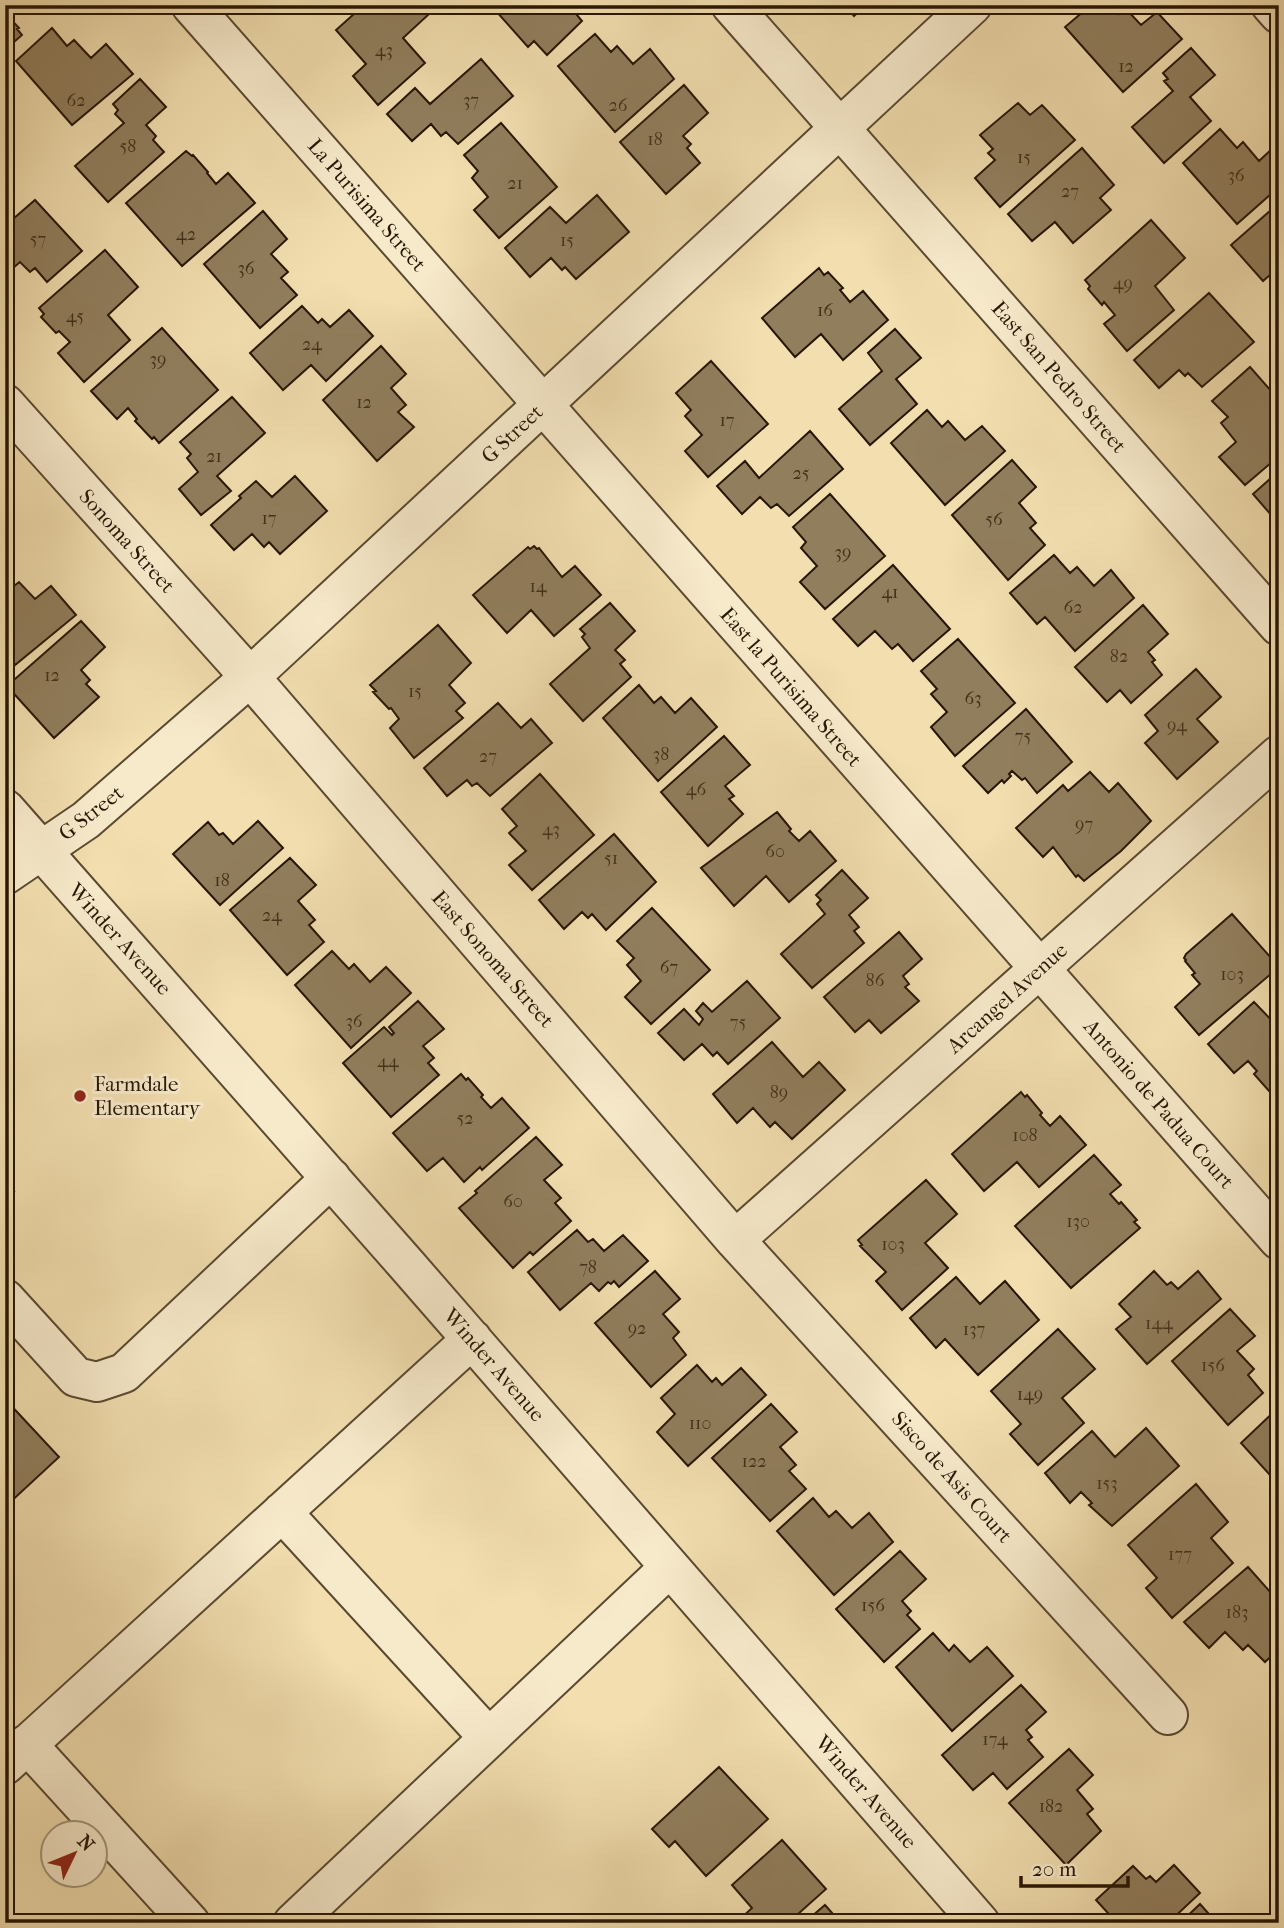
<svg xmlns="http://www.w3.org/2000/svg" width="1284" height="1928" viewBox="0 0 1284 1928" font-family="'IM FELL French Canon',serif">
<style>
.building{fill:#917e5d;stroke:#271705;stroke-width:2}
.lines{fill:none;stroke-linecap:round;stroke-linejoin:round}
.minor-casing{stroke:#5a4930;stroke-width:42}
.path{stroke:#271705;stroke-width:4.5;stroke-dasharray:5 3.5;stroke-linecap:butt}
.minor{stroke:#f7eacb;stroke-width:38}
.poi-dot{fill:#8f2418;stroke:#f7eacb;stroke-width:2.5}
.labels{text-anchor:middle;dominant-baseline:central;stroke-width:6;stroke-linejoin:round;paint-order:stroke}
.number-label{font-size:18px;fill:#42311b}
.street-label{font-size:21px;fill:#271705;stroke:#f7eacb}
.poi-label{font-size:21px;fill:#271705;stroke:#f7eacb;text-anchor:start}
</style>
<rect width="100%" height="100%" fill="#f2deaf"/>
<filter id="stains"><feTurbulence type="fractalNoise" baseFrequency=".00286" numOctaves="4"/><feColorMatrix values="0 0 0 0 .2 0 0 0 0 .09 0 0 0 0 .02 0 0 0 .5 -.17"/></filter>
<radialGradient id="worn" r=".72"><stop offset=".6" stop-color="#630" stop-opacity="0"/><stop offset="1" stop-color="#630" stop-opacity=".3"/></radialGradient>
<path class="building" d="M364,5h56l8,10 -25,23 22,25 -47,42 -25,-29 13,-12 -30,-34z
M502,5h72l-3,3 11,13 -35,34 -13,-14 -6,6 -33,-37z
M845,5h21l-12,11z
M1091,5h21l7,9 6,-6 16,17 16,-13 25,27 -59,53 -58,-65z
M5,13l14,15 -2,1 5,6 -17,15z
M52,28l15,18 7,-6 17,18 15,-14 27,30 -61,51 -56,-64z
M595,34l16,18 6,-6 16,18 17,-15 24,30 -59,53 -57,-66z
M1191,48l24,27 -25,22 21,24 -47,42 -32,-36 41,-36 -9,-10 4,-2 -5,-6z
M481,59l32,37 -55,48 -12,-12 -5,4 -10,-12 -19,17 -25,-27 28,-26 15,16z
M140,79l26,28 -20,18 10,11 -3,4 11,12 -56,50 -33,-36 49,-43 -9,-9 3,-4 -5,-6z
M684,85l24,28 -25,23 8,8 -4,4 13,15 -34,31 -46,-52z
M1018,103l12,12 12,-10 33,35 -75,67 -25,-29 20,-18 -7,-7 5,-4 -13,-14z
M501,123l56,64 -58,51 -25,-28 14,-13 -16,-19 6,-7 -14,-16z
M1220,129l17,19 6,-6 16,19 17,-16 3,3v39l-42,37 -54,-61z
M1082,148l32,37 -14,13 11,12 -38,33 -18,-21 -23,19 -24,-27z
M186,151l6,5 1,-1 15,17 -1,1 9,11 12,-11 27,30 -73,63 -56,-63z
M597,195l32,37 -53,47 -11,-12 -3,3 -11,-12 -21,19 -25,-29 45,-41 16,16z
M35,200l47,51 -35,31 -12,-14 -5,4 -10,-10 -15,13v-49z
M1279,203v68l-2,-2 -14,12 -32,-36z
M263,211l24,28 -16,15 17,18 -7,6 16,17 -37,33 -56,-64z
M1151,220l34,38 -30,28 19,24 -47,41 -23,-27 11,-9 -11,-13 -2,3 -14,-16 2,-3 -5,-6z
M105,250l33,37 -30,28 22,25 -46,42 -26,-29 12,-11 -11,-11 -3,2 -15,-16 3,-3 -5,-6z
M819,268l5,7 4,-3 15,16 -3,2 10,12 13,-11 25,29 -45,40 -22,-26 -26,23 -33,-39z
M1209,293l45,49 -52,45 -14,-14 -3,3 -6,-6 -20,18 -25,-28z
M302,306l16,17 4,-4 8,8 19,-17 24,26 -47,45 -15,-16 -28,25 -33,-37z
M162,328l56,62 -59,53 -5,-6 -2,2 -17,-18 2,-2 -9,-11 -11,11 -26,-28z
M895,329l26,29 -25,21 21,25 -47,41 -31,-36 43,-38 -14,-18z
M381,346l25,28 -15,14 15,17 -8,7 16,15 -37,34 -54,-61z
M711,361l57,63 -60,53 -23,-26 17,-16 -17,-19 6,-6 -15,-17z
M1250,367l29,33v56l-34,29 -26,-28 17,-15 -15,-19 7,-6 -16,-16z
M232,397l33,36 -48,43 14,15 -30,24 -22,-26 19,-17 -11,-14 4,-4 -11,-12z
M927,410l15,17 6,-6 17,19 17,-14 23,25 -60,54 -54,-62z
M810,431l33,38 -54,47 -12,-12 -6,4 -11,-11 -18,17 -25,-28 28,-25 14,17z
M1012,460l24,27 -17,16 17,20 -6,5 15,17 -37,35 -56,-65z
M1279,471v51l-1,1 -25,-29z
M295,476l32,35 -47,43 -11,-12 -5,5 -12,-13 -18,16 -23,-25 30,-27 -2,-2 17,-15 16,16z
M830,494l55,62 -60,53 -25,-27 17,-16 -16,-18 5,-6 -13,-15z
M534,546l3,3 2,-1 23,29 13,-11 26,29 -47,41 -23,-26 -24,23 -34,-38 55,-48 2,2z
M1054,555l16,18 7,-6 17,19 17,-16 23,28 -59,53 -30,-34 -8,7 -27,-31z
M893,565l57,64 -37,32 -15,-17 -6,5 -17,-18 -17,15 -25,-27z
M5,577l9,9 5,-4 16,17 16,-13 25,29 -61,50 -10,-11z
M610,603l25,28 -20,19 10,10 -5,4 11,13 -48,44 -33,-37 40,-36 -8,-11 3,-3 -5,-5z
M1143,605l25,29 -20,18 7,8 -3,2 10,13 -31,28 -11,-13 -13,12 -32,-35z
M81,621l24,26 -24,23 9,10 -4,4 13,13 -45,41 -47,-52z
M438,625l33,38 -22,22 16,18 -9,8 7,7 -49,40 -24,-30 9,-9 -8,-11 -2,1 -16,-17 3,-1 -6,-6z
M958,639l57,64 -60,53 -24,-29 16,-15 -16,-18 6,-5 -16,-18z
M1196,669l25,28 -24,22 21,23 -41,37 -32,-36 13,-12 -13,-16z
M639,685l15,18 7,-6 14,16 16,-15 26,29 -59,54 -55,-63z
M498,703l23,25 10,-9 21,24 -62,53 -13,-13 -5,3 -5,-6 -20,16 -23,-28z
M1026,709l46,53 -35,31 -12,-15 -3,2 -10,-9 -3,3 2,2 -7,7 -2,-3 -14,13 -25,-27z
M724,736l26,29 -25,21 9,10 -5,3 14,15 -35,32 -47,-54z
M1090,772l19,20 9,-9 33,38 -30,30 -37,30 -6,-6 -2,2 -23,-30 -10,10 -27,-29 47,-43 5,6z
M540,774l54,61 -62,55 -23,-25 17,-14 -17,-18 8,-7 -15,-17z
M777,812l14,17 -2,2 10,10 11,-10 26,30 -47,41 -23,-26 -32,30 -33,-38z
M258,821l25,27 -63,57 -47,-51 35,-32 11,13 4,-2 10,11z
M614,834l42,48 -50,48 -14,-16 -4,4 -6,-6 -18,17 -25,-29z
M290,858l26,27 -18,16 17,19 -6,5 15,17 -37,33 -57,-65z
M842,870l26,28 -19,17 10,12 -5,4 10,12 -52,45 -31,-34 44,-40 -8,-10 4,-4 -5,-5z
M652,908l58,62 -59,54 -26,-27 16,-16 -14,-16 7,-7 -17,-17z
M1232,914l47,53 -80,68 -24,-28 25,-23 -8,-9 3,-2 -10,-12 1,-1 -2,-2 2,-4z
M899,932l23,27 -19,17 6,8 -4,3 14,14 -38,32 -12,-13 -14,12 -31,-35z
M332,951l17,18 5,-5 16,18 16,-15 25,26 -60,55 -56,-63z
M747,981l33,37 -52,46 -11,-12 -4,4 -11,-12 -18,16 -26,-27 26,-24 15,16 4,-6 -7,-8 7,-8 9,9z
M418,1001l26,28 -21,17 11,12 -6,5 11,12 -48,42 -48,-54 41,-36 8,8 2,-2 -5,-6z
M1254,1002l25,26 -1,67 -6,-6 -3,2 -15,-17 3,-3 -9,-10 -14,12 -26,-29z
M772,1042l31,35 16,-15 26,28 -53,49 -17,-17 -5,5 -17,-19 -16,15 -24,-29z
M461,1074l5,6 2,-2 15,17 -2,2 10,11 11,-10 27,30 -47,42 -2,-3 -16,15 -21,-24 -16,13 -34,-38z
M1021,1092l4,5 2,-2 15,18 -2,2 10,11 10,-10 26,29 -47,42 -22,-25 -33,29 -32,-37z
M536,1137l26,28 -18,15 17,18 -6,5 16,18 -38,34 -3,-3 -17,16 -54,-60 18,-15 -2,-2z
M1094,1155l27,30 -11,9 9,10 2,-2 16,18 -3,2 6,6 -69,60 -56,-62z
M926,1180l31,34 -32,29 23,25 -46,42 -26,-29 10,-9 -26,-26 2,-1 -4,-5z
M577,1230l11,12 5,-3 11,12 19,-16 25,26 -29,26 -5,-6 -3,3 -3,-2 -9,9 -8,-8 -31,27 -32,-38z
M655,1271l25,28 -17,15 16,18 -6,6 13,17 -35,32 -56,-64z
M1154,1271l13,14 4,-3 7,7 20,-18 23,28 -74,65 -31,-35 15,-12 -12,-13z
M956,1277l24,27 25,-23 34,39 -61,55 -33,-36 -9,9 -26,-30z
M1230,1309l25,27 -18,15 17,18 -6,6 15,18 -35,32 -56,-64z
M1058,1329l37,40 -33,29 22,25 -46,42 -28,-31 11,-10 -30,-33z
M697,1365l15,17 4,-4 6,7 19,-17 25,27 -78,71 -31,-34 18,-18 -14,-16z
M5,1399l54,58 -54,50z
M771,1404l26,28 -17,15 16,18 -7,6 17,18 -36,32 -58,-63z
M1277,1409l2,2v74l-38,-42z
M1146,1428l33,38 -67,60 -23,-21 3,-2 -11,-11 -11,11 -25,-30 47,-42 23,26z
M1196,1484l32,38 -17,16 22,25 -61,55 -26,-30 11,-10 -29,-33z
M813,1498l16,19 7,-6 16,17 17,-15 24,29 -59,53 -57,-64z
M900,1551l26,28 -24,22 9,10 -4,4 13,14 -36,33 -48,-53z
M1248,1567l31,35v47l-14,13 -17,-17 -5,5 -18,-18 -16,16 -25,-26z
M933,1633l16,18 5,-6 16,17 17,-15 26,29 -61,55 -56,-64z
M1021,1685l25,27 -20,18 6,7 -4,3 15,17 -36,32 -14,-16 -20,17 -31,-35z
M1069,1749l24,26 -16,15 16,19 -6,5 14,17 -35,34 -57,-62z
M719,1767l49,52 -62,57 -31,-35 -6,6 -17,-18z
M782,1840l44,49 -38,34h-45l-3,-4 12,-11 -20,-23z
M1174,1865l26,28 -32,30h-70l10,-10 -12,-13 37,-34 13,13 4,-3 6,6z
M1200,1904l17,19h-37z
M825,1905l16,18h-37z"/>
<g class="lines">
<defs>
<path id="minor" d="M191,5l1088,1235
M731,5l548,621
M1271,5l8,9
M5,404l245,273 485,563 433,475
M5,809l401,455 574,659
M5,875l81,-55 164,-143 722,-672
M735,1240l544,-485
M5,1299l71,78 21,5 27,-9 207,-195
M282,1512l207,226
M27,1744l163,179
M5,1765l467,-426
M293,1923l377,-356"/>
</defs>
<use href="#minor" class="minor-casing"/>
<path class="path" d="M5,1198l9,-8"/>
<use href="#minor" class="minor"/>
</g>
<circle class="poi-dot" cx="80" cy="1096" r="7"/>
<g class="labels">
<g class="number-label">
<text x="384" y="50">43</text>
<text x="1126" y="66">12</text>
<text x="76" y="100">62</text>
<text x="471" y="100">37</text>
<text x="618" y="105">26</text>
<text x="655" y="139">18</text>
<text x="128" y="146">58</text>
<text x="1024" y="157">15</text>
<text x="1236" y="175">36</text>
<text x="515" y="183">21</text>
<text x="1070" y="191">27</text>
<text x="186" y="234">42</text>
<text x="38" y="239">57</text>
<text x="567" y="240">15</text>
<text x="246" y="268">36</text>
<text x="1123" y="283">49</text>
<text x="825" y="310">16</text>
<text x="75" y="316">45</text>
<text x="312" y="344">24</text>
<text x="158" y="359">39</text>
<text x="364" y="402">12</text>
<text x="727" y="420">17</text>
<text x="214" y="456">21</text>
<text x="801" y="473">25</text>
<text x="269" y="518">17</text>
<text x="994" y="519">56</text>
<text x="843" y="552">39</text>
<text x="538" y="586">14</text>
<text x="890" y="592">41</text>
<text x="1073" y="607">62</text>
<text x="1119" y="656">82</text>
<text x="52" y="675">12</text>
<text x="415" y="691">15</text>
<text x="973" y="698">63</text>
<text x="1177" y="725">94</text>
<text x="1023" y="736">75</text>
<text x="661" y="754">38</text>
<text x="488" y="756">27</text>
<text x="696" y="789">46</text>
<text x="1084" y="824">97</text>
<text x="551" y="829">43</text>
<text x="775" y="851">60</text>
<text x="611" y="858">51</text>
<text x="222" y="880">18</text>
<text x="272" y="915">24</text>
<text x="669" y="967">67</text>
<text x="1232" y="974">103</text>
<text x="875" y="980">86</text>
<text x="354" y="1021">36</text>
<text x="738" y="1022">75</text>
<text x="388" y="1061">44</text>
<text x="779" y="1092">89</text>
<text x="465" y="1118">52</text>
<text x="1025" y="1135">108</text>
<text x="513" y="1201">60</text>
<text x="1078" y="1221">130</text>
<text x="893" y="1244">103</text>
<text x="588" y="1267">78</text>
<text x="1159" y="1323">144</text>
<text x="637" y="1328">92</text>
<text x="974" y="1329">137</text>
<text x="1213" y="1365">156</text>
<text x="1030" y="1394">149</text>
<text x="700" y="1423">110</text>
<text x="754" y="1461">122</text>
<text x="1107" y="1483">153</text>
<text x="1180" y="1554">177</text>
<text x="873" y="1605">156</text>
<text x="1237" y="1612">183</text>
<text x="995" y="1739">174</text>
<text x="1051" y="1806">182</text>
</g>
<g class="street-label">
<text transform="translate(367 205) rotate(49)">La Purisima Street</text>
<text transform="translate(1059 377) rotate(49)">East San Pedro Street</text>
<text transform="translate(512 434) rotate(-43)">G Street</text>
<text transform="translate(127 541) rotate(48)">Sonoma Street</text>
<text transform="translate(791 687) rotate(49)">East la Purisima Street</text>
<text transform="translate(91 813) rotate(-38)">G Street</text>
<text transform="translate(120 939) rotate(48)">Winder Avenue</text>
<text transform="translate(493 959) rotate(49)">East Sonoma Street</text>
<text transform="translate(1007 998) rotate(-42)">Arcangel Avenue</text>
<text transform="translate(1159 1104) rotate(49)">Antonio de Padua Court</text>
<text transform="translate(494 1365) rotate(49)">Winder Avenue</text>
<text transform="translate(952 1477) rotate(48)">Sisco de Asis Court</text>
<text transform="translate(866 1792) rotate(49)">Winder Avenue</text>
</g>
<g class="poi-label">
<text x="94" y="1084">Farmdale<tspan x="94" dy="24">Elementary</tspan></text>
</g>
</g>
<rect width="1284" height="1928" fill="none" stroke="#f2deaf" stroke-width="28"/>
<rect x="7" y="7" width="1270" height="1914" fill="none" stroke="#271705" stroke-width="3.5"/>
<rect x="14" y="14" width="1256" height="1900" fill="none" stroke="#271705" stroke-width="2"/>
<g transform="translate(74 1854) rotate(47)"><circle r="33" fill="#f7eacb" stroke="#a4967c" stroke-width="2"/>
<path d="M0-5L12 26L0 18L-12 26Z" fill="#8f2418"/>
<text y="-10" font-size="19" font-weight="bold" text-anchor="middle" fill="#271705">N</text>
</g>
<path d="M1021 1876v10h107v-10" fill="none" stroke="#271705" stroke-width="3.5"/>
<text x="1032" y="1876" font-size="21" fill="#271705" stroke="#f7eacb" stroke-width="5" paint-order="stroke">20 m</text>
<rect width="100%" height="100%" filter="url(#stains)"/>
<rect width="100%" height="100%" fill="url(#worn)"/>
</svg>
